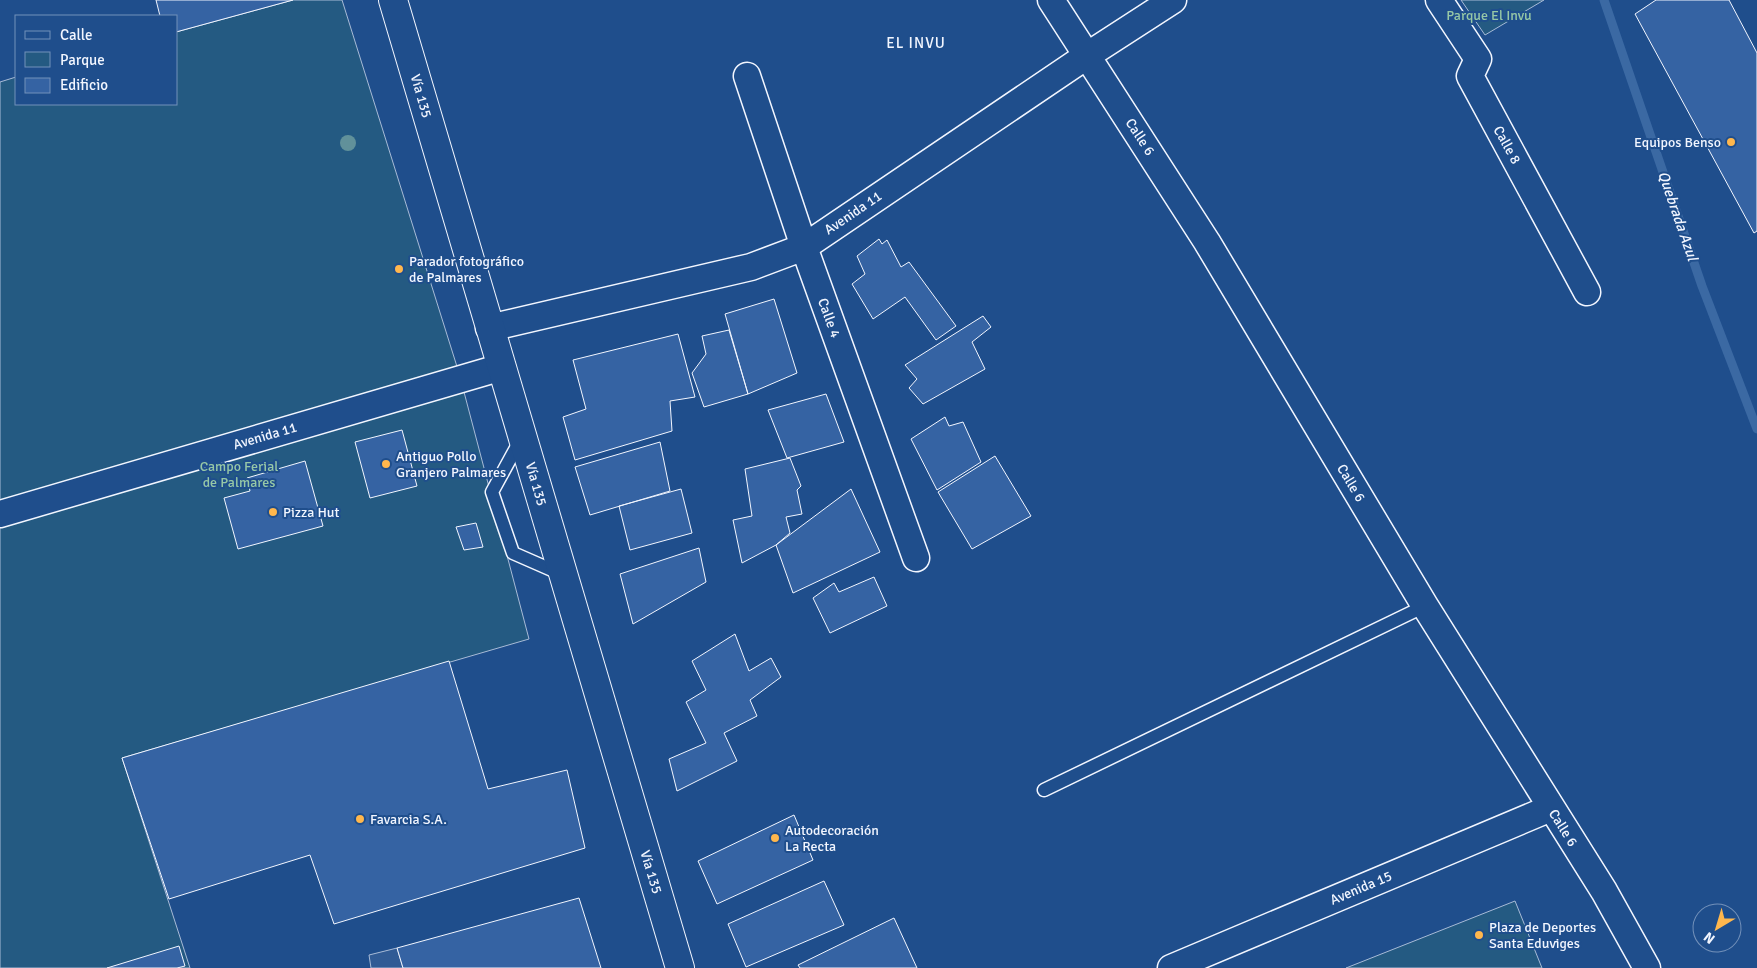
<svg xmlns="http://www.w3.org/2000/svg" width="1757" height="968" viewBox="0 0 1757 968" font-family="Signika,sans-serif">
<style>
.green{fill:#245a82;stroke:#a8bbd7}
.parking{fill:#305b95;stroke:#a8bbd7}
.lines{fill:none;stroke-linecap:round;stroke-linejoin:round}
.stream{stroke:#3b69a3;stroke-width:9}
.building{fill:#3563a3;stroke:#f2f6ff}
.service-casing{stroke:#f2f6ff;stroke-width:15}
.minor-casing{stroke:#f2f6ff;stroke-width:29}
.secondary-casing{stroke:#f2f6ff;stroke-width:30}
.service{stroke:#1f4e8c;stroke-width:12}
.minor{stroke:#1f4e8c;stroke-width:26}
.secondary{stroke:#1f4e8c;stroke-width:28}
.tree{fill:#61919a}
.poi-dot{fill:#ffb74d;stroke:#1f4e8c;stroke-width:2}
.labels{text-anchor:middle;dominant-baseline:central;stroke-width:4;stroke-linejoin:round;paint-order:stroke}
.park-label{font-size:14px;fill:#97c8a6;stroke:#1f4e8c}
.street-label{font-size:14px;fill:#f2f6ff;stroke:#1f4e8c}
.poi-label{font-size:14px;fill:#f2f6ff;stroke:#1f4e8c;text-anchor:start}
.neighbourhood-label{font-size:15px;letter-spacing:1px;fill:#f2f6ff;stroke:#1f4e8c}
.water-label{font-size:15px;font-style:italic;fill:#f2f6ff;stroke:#1f4e8c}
</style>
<rect width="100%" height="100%" fill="#1f4e8c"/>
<path class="green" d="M293,0h49l117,373 70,266 -407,119 68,210h-190v-886l16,-5v27h160v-72z
M1461,0h83l-59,35z
M1515,901l27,67h-196z"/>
<path class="parking" d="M397,948l6,20h-32l-2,-13z"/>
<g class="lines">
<path class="stream" d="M1604,0l98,286 55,143"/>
</g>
<path class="building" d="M156,0h137l-117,32v-16h-16z
M1656,0h73l28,53v178l-3,2 -119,-219z
M879,239l3,5 5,-4 14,27 8,-5 47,64 -20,14 -31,-43 -32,22 -21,-35 13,-10 -8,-18z
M774,299l23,74 -49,21 -23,-80z
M983,316l8,11 -19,15 13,27 -62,35 -14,-16 8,-9 -12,-14z
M729,330l19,64 -44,13 -12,-34 14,-19 -4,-18z
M678,334l17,63 -25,4 2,30 -97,29 -12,-43 23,-8 -13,-49z
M826,394l18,48 -57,16 -19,-48z
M945,417l4,9 14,-4 18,40 -44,28 -26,-51z
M402,430l15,56 -47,12 -15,-56z
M660,442l10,49 -80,24 -15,-48z
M995,456l36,60 -59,33 -34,-57z
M790,458l11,28 -4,4 5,24 -16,3 4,16 -14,12 -34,18 -9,-43 19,-4 -7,-47z
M305,461l18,65 -85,23 -14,-51 26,-7 -3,-13z
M681,489l11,44 -62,17 -11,-44z
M851,489l29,63 -87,41 -17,-48z
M476,523l7,24 -19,3 -8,-23z
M699,548l7,34 -73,42 -13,-50z
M874,577l13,29 -57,27 -17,-35 21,-15 5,9z
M735,634l14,37 22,-13 10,19 -31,23 7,16 -33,17 13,28 -60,30 -8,-32 37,-16 -20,-41 20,-12 -14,-29z
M449,661l39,128 79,-19 18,78 -251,76 -24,-69 -141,44 -47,-141z
M794,815l19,45 -96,44 -19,-43z
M824,881l20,44 -98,42 -18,-43z
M579,898l22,70h-198l-6,-20z
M894,918l23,50h-117l-2,-3z
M179,946l6,20 -8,2h-70z"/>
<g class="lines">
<defs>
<path id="service" d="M521,439l-29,53 21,61 48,21
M1044,790l381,-184"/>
<path id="minor" d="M1051,0l156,242 218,364 179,285 43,77
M1439,0l39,59 -8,17 117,216
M747,76l57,171 112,311
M489,328l262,-61 53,-20 284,-192 85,-55
M0,514l502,-147
M1171,968l380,-160"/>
<path id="secondary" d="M393,0l287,968"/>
</defs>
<use href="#service" class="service-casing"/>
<use href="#minor" class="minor-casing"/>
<use href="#secondary" class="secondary-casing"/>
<use href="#service" class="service"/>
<use href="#minor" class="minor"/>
<use href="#secondary" class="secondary"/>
</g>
<circle class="tree" cx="348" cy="143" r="8"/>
<g class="poi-dot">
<circle cx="1731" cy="142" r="5"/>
<circle cx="399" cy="269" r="5"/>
<circle cx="386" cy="464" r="5"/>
<circle cx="273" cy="512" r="5"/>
<circle cx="360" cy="819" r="5"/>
<circle cx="775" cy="838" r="5"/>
<circle cx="1479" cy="935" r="5"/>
</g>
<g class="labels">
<g class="park-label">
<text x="1489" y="15">Parque El Invu</text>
<text x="239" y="466">Campo Ferial<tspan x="239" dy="16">de Palmares</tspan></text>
</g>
<g class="street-label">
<text transform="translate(421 96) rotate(74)">Vía 135</text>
<text transform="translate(1140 137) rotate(57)">Calle 6</text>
<text transform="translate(1507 145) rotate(61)">Calle 8</text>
<text transform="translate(853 213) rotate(-34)">Avenida 11</text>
<text transform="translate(829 318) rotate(70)">Calle 4</text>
<text transform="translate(265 436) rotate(-16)">Avenida 11</text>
<text transform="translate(1351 483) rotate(59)">Calle 6</text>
<text transform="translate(536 484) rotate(74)">Vía 135</text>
<text transform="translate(1563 828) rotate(58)">Calle 6</text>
<text transform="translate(651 872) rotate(73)">Vía 135</text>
<text transform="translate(1361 888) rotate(-23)">Avenida 15</text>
</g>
<g class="poi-label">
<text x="1721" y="142" text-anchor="end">Equipos Benso</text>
<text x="409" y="261">Parador fotográfico<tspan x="409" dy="16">de Palmares</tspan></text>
<text x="396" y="456">Antiguo Pollo<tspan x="396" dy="16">Granjero Palmares</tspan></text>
<text x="283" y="512">Pizza Hut</text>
<text x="370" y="819">Favarcia S.A.</text>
<text x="785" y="830">Autodecoración<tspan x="785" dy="16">La Recta</tspan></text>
<text x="1489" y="927">Plaza de Deportes<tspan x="1489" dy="16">Santa Eduviges</tspan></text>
</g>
<g class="neighbourhood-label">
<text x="916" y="43">EL INVU</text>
</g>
<g class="water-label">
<text transform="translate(1678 216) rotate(71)">Quebrada Azul</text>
</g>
</g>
<rect x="15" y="15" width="162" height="90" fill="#1f4e8c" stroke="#7391ba"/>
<rect x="25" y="31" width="25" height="8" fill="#1f4e8c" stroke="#7391ba"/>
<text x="60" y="40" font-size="15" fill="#f2f6ff">Calle</text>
<rect x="25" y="52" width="25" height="15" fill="#245a82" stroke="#7391ba"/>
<text x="60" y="65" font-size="15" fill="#f2f6ff">Parque</text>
<rect x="25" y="78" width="25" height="15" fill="#3563a3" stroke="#7391ba"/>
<text x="60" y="90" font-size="15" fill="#f2f6ff">Edificio</text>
<g transform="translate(1717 928) rotate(218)"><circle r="24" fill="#1f4e8c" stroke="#7391ba"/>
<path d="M0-4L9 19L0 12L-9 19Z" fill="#ffb74d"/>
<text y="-8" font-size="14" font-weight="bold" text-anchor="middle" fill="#f2f6ff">N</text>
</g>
</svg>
